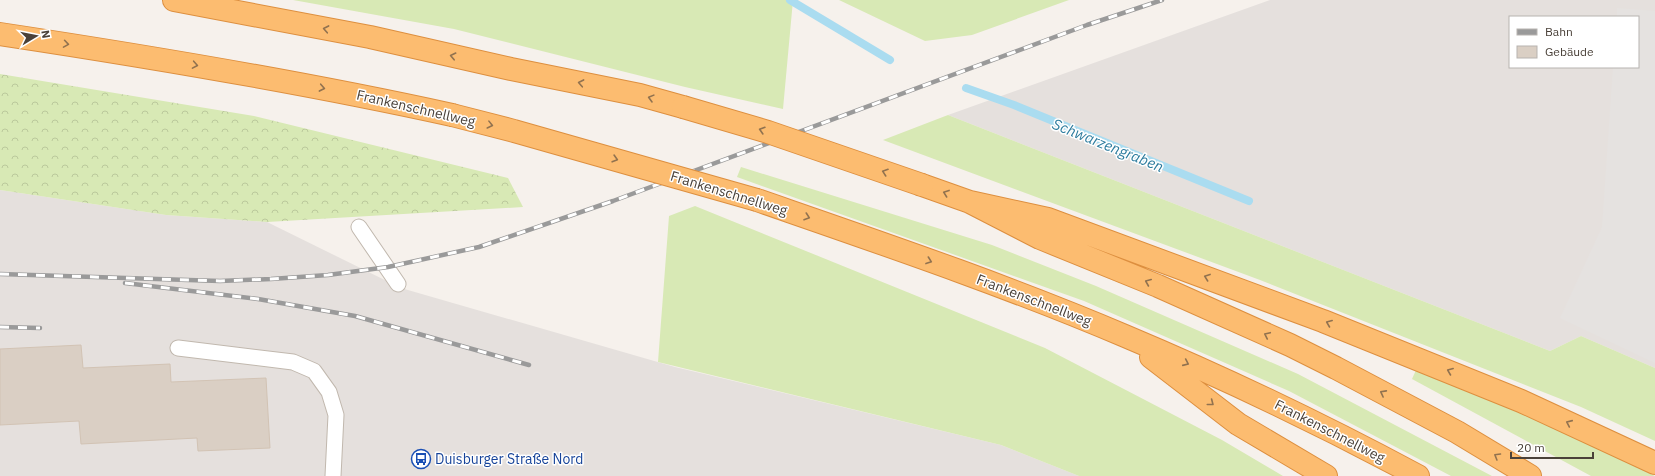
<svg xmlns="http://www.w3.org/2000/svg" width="1655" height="476" viewBox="0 0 1655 476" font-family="'IBM Plex Sans',sans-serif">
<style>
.industrial{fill:#e5e0dd;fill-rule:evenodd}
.grass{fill:#d8e9b5}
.forest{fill:url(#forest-crowns)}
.parking{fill:#e5e2e0}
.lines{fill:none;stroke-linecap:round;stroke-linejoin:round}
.stream{stroke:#aadcf0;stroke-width:8}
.building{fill:#dacfc4;stroke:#d2c3b4}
.lane-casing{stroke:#c1b8ae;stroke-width:17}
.highway-casing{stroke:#dd8f3f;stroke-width:24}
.lane{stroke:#fff;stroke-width:15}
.highway{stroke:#fcbc70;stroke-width:22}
.rail-casing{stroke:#9a9a9a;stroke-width:4.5}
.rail{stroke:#fff;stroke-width:3;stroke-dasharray:9;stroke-linecap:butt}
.highway-bridge-casing{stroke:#dd8f3f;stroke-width:24;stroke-linecap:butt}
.highway-bridge{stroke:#fcbc70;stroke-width:22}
.oneway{stroke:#91724f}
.labels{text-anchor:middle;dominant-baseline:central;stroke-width:3;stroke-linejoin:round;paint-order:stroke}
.street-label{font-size:14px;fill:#4a4139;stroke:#fff}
.transit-label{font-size:14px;fill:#164399;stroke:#fff;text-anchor:start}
.water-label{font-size:15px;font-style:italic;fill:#2d7c9e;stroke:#fff}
</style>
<defs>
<pattern id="forest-crowns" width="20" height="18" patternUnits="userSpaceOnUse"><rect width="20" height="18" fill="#d8e9b5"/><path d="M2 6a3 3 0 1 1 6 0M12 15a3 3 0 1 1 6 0" fill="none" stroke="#bbc99c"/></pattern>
</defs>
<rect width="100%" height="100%" fill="#f6f1ec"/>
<path class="industrial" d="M1270,0h385v368l-74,-32 -31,15 -602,-236zM1510,17h128v50h-128z
M0,190l166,25 101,7 134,66 274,79 326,78 78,31h-1079z"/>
<path class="grass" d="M293,0h500l-10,109 -98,-22 -231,-58z
M839,0h230l-97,35 -47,6z
M948,115l602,236 31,-15 74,32v73l-74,-34 -321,-127 -377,-140z
M741,167l251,78 104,41 202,88 194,102h-41l-162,-85 -205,-90 -347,-124z
M695,206l350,142 177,92 61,36h-204l-78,-31 -343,-83 11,-146z
M1416,370l152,63 87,43h-64l-179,-97z"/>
<path class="forest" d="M0,74l254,42 254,62 15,29 -256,15 -101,-7 -166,-25z"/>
<path class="parking" d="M1617,8l38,3v352l-95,-45 42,-91 11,-160h25v-50h-21z"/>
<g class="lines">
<path class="stream" d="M790,0l100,60
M966,88l48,17 235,96"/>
</g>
<path class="building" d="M81,345l2,23 87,-4 1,18 95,-4 4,70 -72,3 -1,-13 -116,6 -2,-23 -79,4v-76z"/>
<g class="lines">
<defs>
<path id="lane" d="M359,227l39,57
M178,348l115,14 21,9 15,21 7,23 -3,61"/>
<path id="highway" d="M174,0l196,37 141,32 129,26 43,12
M0,34c152,23 302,48 452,81
M922,185l48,17 70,36 118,48 132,59 46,23 121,64 73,44
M757,200c124,43 248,85 368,136 100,42 198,89 293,140
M970,202l78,17 275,102 198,80 134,62
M1151,357l87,67 88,52"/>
</defs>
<use href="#lane" class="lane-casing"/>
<use href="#highway" class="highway-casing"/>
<use href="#lane" class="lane"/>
<use href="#highway" class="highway"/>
<defs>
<path id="rail" d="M0,274l220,7 51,-2 57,-4 60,-8 91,-20 134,-46 474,-176 75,-25
M125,283l133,16 97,17 174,49
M0,327l40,1"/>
</defs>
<use href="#rail" class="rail-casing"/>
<use href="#rail" class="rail"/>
<defs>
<path id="highway-bridge" d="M683,107l85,25 154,53
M452,115l62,16 243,69"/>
</defs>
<use href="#highway-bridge" class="highway-bridge-casing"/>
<use href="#highway-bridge" class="highway-bridge"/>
</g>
<defs><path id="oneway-chevron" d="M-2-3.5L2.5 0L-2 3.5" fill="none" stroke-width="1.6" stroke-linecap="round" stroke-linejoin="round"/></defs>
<g class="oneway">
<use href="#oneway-chevron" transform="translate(326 29) rotate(-169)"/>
<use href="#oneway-chevron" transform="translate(66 44) rotate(9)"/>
<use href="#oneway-chevron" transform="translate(453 56) rotate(-167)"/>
<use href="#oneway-chevron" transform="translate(195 65) rotate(10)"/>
<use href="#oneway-chevron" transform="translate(581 83) rotate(-169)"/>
<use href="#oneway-chevron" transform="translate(322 88) rotate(11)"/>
<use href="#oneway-chevron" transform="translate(651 98) rotate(-165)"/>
<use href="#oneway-chevron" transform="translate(490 125) rotate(14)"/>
<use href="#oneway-chevron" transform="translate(762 130) rotate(-163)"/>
<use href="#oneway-chevron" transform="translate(615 159) rotate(16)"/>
<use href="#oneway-chevron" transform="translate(885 172) rotate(-161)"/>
<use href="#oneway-chevron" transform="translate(946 193) rotate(-160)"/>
<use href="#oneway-chevron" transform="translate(807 217) rotate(19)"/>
<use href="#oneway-chevron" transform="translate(929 261) rotate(20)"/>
<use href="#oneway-chevron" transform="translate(1207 277) rotate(-160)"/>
<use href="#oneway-chevron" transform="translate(1148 282) rotate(-157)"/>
<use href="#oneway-chevron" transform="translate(1329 323) rotate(-158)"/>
<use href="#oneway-chevron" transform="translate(1267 335) rotate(-155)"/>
<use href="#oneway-chevron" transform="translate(1186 363) rotate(24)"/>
<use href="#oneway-chevron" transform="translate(1450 371) rotate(-158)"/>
<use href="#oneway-chevron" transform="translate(1383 393) rotate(-152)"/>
<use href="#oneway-chevron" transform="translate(1211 403) rotate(38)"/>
<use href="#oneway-chevron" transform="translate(1569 423) rotate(-156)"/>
<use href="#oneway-chevron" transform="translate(1497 456) rotate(-149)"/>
</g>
<defs>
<symbol id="bus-ring" viewBox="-11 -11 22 22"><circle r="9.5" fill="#fff" stroke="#1a4fb4" stroke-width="1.5"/><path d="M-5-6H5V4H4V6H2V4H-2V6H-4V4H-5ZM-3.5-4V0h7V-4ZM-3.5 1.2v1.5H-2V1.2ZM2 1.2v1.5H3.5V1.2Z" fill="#1a4fb4"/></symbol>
</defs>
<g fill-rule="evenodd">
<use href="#bus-ring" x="410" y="448" width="22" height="22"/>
</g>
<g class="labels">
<g class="street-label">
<text transform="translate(416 108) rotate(13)">Frankenschnellweg</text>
<text transform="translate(729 193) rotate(17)">Frankenschnellweg</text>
<text transform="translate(1034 300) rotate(21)">Frankenschnellweg</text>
<text transform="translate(1330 431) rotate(27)">Frankenschnellweg</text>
</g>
<g class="transit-label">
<text x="435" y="459">Duisburger Straße Nord</text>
</g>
<g class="water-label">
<text transform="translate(1108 145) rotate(22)">Schwarzengraben</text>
</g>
</g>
<rect x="1509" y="16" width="130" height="52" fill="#ffffff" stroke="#b7b3b0"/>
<rect x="1517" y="29" width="20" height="6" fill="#9a9a9a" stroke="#b7b3b0"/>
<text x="1545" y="36" font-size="12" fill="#4a4139">Bahn</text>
<rect x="1517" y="46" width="20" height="12" fill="#dacfc4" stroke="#b7b3b0"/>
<text x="1545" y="56" font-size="12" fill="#4a4139">Gebäude</text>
<g transform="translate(36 36) rotate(80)" stroke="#ffffff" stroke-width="3" paint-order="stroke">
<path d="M0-3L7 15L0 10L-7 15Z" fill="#4a4139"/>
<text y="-6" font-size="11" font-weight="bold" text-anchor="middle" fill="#4a4139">N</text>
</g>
<path d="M1511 452v6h82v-6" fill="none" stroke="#4a4139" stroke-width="2"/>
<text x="1517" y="452" font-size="12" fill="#4a4139" stroke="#ffffff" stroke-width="3" paint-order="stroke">20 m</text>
</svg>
